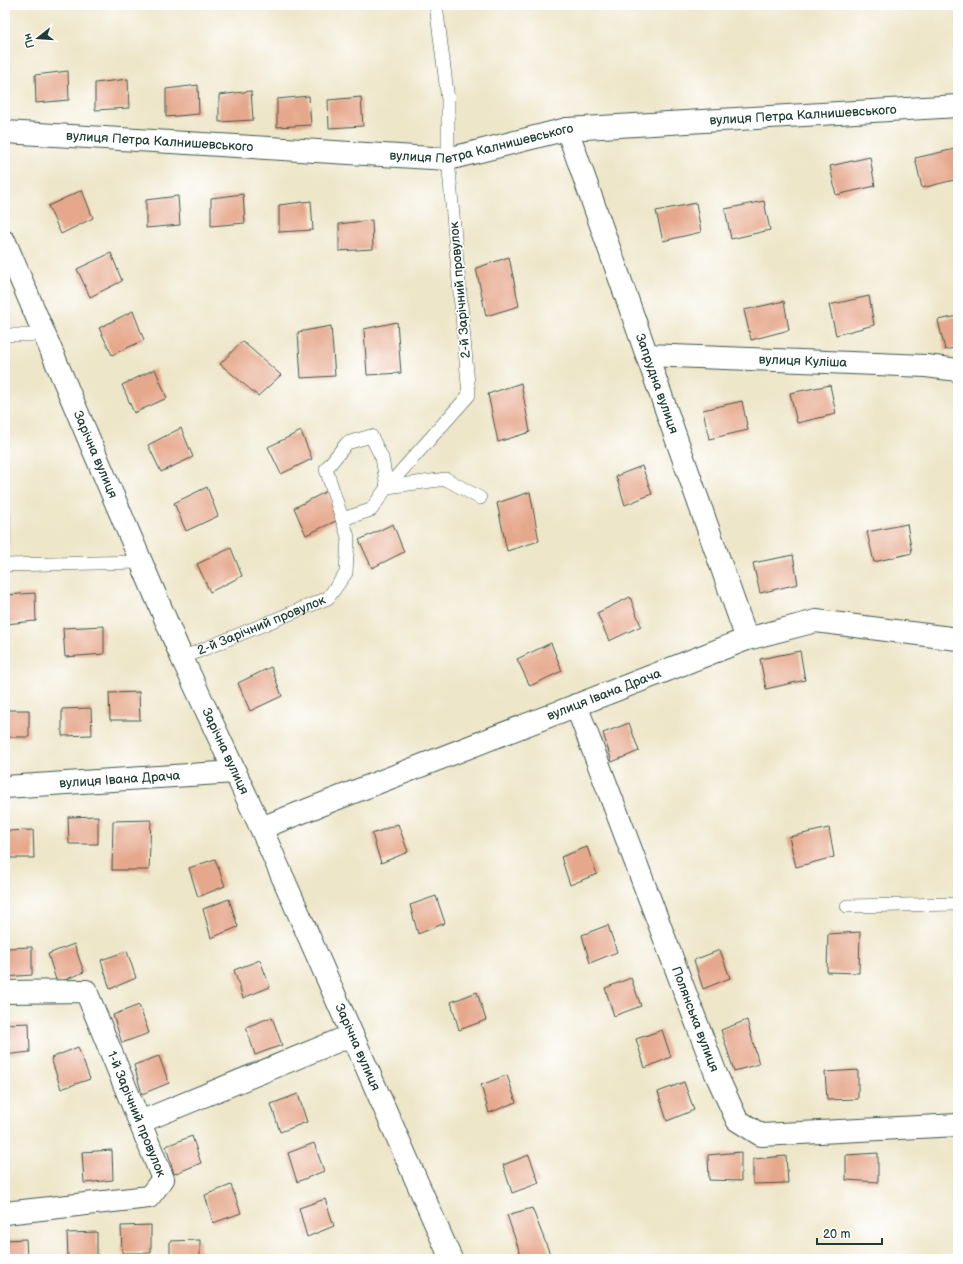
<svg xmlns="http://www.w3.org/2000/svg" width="963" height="1264" viewBox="0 0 963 1264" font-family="'Balsamiq Sans',sans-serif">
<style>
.building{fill:#e6a88c}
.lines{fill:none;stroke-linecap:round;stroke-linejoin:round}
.lane-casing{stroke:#3e564a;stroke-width:14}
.street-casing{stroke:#3e564a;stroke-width:24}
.lane{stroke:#fff;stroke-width:13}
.street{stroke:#fff;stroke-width:22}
.labels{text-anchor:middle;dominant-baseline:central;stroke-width:3.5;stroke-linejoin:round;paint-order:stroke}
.street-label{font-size:13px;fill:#1f3d34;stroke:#fff}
</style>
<rect width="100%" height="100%" fill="#fff"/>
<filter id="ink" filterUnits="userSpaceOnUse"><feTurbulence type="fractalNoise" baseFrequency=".025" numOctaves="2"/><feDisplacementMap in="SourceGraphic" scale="8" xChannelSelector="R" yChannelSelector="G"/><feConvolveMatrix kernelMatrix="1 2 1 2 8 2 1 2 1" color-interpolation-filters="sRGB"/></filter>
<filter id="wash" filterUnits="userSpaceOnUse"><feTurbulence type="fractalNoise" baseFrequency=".012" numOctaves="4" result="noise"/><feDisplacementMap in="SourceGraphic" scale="16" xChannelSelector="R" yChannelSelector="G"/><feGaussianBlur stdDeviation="0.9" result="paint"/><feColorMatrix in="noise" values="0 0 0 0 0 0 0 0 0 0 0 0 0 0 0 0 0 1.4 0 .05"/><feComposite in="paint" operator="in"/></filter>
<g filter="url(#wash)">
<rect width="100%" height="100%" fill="#eee6c9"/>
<g id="blocks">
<path class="building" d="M68,71l1,29 -33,3 -1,-28z
M128,79l1,29 -34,2v-27z
M198,85l1,29 -33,3v-28z
M251,91l2,29 -34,2v-27z
M309,96l2,29 -34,2v-28z
M361,97l2,29 -34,2 -1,-28z
M955,149l3,16v14l-36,9 -7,-30z
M870,157l5,29 -39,9 -6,-29z
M82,190l11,28 -32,16 -13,-28z
M243,194l2,29 -34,3v-28z
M178,196l2,29 -34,3v-28z
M311,201l2,29 -34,2v-27z
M764,201l6,29 -39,9 -6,-30z
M696,203l5,29 -38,9 -7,-30z
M372,220l1,29 -34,2v-27z
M111,253l11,28 -32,16 -13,-28z
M509,257l10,49 -33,10 -10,-48z
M869,296l5,29 -38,10 -7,-30z
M784,301l5,29 -38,10 -7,-30z
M133,311l11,29 -32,15 -13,-27z
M958,316v31l-13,3 -7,-30z
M397,322l4,51 -34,2 -3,-46z
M331,326l4,50 -34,2 -3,-46z
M242,341l39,34 -23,21 -38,-32z
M155,369l12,29 -33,15 -12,-28z
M521,383l9,49 -32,10 -10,-48z
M830,385l6,29 -39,9 -7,-30z
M742,401l6,29 -39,9 -6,-29z
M181,428l12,29 -32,15 -13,-27z
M301,431l11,28 -31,15 -13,-27z
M642,466l10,28 -27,11 -9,-29z
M207,487l11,29 -32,15 -12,-28z
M327,491l11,29 -32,15 -12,-27z
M530,492l9,49 -32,10 -10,-48z
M9,515v29h-4v-28z
M393,524l11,28 -32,16 -13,-28z
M907,524l5,29 -38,9 -7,-30z
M231,548l11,28 -32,16 -13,-28z
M793,555l5,29 -38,9 -7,-30z
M35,593l1,28 -31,3v-29z
M630,597l11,29 -32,15 -12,-28z
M104,626v28l-39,3 -2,-29z
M551,643l11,28 -32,15 -13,-27z
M800,651l5,29 -39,9 -6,-30z
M271,667l11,29 -32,15 -12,-28z
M139,692l1,28h-30l-1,-27z
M91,708l1,27 -30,1v-27z
M5,710h24v27h-24z
M629,723l10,28 -27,11 -9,-29z
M98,816v28h-29l-1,-27z
M151,820l-2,50h-37l1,-49z
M398,824l10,28 -27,11 -9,-29z
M829,828l5,29 -38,10 -7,-30z
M33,830l1,28h-29v-27z
M587,847l10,27 -27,11 -9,-28z
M215,859l10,27 -27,11 -9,-29z
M436,896l9,27 -27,11 -8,-29z
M229,899l9,28 -27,11 -8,-29z
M608,925l9,27 -27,11 -8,-28z
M860,932l-1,41 -32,-1 1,-38z
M74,944l10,28 -27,11 -9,-29z
M32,947v28l-27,2v-29z
M720,950l10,28 -27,11 -9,-29z
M127,951l9,27 -26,11 -9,-29z
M260,960l10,27 -27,11 -9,-28z
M631,978l10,28 -27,10 -9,-28z
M477,992l9,28 -27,10 -8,-28z
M139,1005l10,28 -27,10 -9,-28z
M272,1017l10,28 -27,10 -9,-28z
M747,1020l12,44 -25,7 -13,-41z
M29,1023l1,29 -25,3v-31z
M662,1030l9,27 -26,11 -9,-29z
M78,1047l12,32 -29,10 -10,-31z
M159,1056l10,27 -27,11 -8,-29z
M858,1070v29l-31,1 -2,-28z
M507,1075l9,27 -27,11 -8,-28z
M684,1082l10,28 -27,11 -9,-29z
M298,1094l9,28 -27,10 -9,-28z
M192,1136l9,27 -27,11 -8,-28z
M314,1143l10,28 -27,11 -9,-29z
M112,1150l1,30 -29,3 -2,-31z
M741,1152v29l-32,-1 -1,-25z
M878,1153v29l-32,-2v-25z
M529,1155l10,28 -27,10 -9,-28z
M786,1156l2,27 -35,1v-25z
M231,1185l10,28 -28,10 -8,-28z
M325,1199l9,27 -27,11 -8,-29z
M532,1208l20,51h-30l-15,-44z
M151,1225v28h-29l-1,-27z
M97,1232v27h-29l-1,-26z
M26,1239l1,20h-22v-19z
M200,1240v19h-30v-18z"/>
</g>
</g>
<g filter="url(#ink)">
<use href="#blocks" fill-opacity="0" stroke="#3e564a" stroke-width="1"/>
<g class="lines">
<defs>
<g id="lane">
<path d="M5,335h39"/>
<path d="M342,519l29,-9 16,-23 82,-92 -21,-236v-59l-12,-95"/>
<path d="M5,565l136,-3"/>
<path id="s1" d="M182,658l146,-60 18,-25 2,-36 -22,-68 21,-26 24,-7 11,22 5,29 59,-8 34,19"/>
<path d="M847,906l111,-2"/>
</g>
<g id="street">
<path id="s2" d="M567,129l180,510"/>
<path id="s3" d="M5,132l443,27 119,-30 391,-23"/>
<path id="s4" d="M5,242l177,416 79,170 190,431"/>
<path id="s5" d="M647,355l279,11 32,4"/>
<path id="s6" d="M576,705l140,369 21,46 24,15 197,-10"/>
<path id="s7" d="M5,787l230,-15"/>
<path id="s8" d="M261,828l486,-189 69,-18 142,18"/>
<path id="s9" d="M5,992l81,-1 77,188 -14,18 -144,16"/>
<path d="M140,1122l212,-87"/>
</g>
</defs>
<use href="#lane" class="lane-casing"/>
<use href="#street" class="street-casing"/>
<use href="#lane" class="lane"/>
<use href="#street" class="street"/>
</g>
</g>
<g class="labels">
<g class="street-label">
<text stroke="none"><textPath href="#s3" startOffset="803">вулиця Петра Калнишевського</textPath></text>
<text stroke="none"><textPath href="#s3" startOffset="155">вулиця Петра Калнишевського</textPath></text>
<text stroke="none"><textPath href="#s3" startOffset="479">вулиця Петра Калнишевського</textPath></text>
<text transform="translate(460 290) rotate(-95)">2-й Зарічний провулок</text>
<text stroke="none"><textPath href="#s5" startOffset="156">вулиця Куліша</textPath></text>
<text stroke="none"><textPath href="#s2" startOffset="270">Запрудна вулиця</textPath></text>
<text stroke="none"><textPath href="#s4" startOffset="231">Зарічна вулиця</textPath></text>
<text stroke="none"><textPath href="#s1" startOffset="86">2-й Зарічний провулок</textPath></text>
<text stroke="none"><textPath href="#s8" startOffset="368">вулиця Івана Драча</textPath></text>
<text stroke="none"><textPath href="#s4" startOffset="555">Зарічна вулиця</textPath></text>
<text stroke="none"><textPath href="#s7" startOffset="115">вулиця Івана Драча</textPath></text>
<text stroke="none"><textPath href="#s6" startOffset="336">Полянська вулиця</textPath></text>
<text stroke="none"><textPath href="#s4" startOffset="879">Зарічна вулиця</textPath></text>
<text stroke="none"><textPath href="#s9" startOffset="214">1-й Зарічний провулок</textPath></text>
</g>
</g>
<rect width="963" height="1264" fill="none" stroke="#fff" stroke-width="20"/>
<g transform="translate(38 38) rotate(253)" stroke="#ffffff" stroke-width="3" paint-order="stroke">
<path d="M0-3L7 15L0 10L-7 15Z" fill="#1f3d34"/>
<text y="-6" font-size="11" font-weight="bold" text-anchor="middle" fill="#1f3d34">Пн</text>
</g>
<path d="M817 1238v6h65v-6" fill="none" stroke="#1f3d34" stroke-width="2"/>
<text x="823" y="1238" font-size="12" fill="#1f3d34" stroke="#ffffff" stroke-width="3" paint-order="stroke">20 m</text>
</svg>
